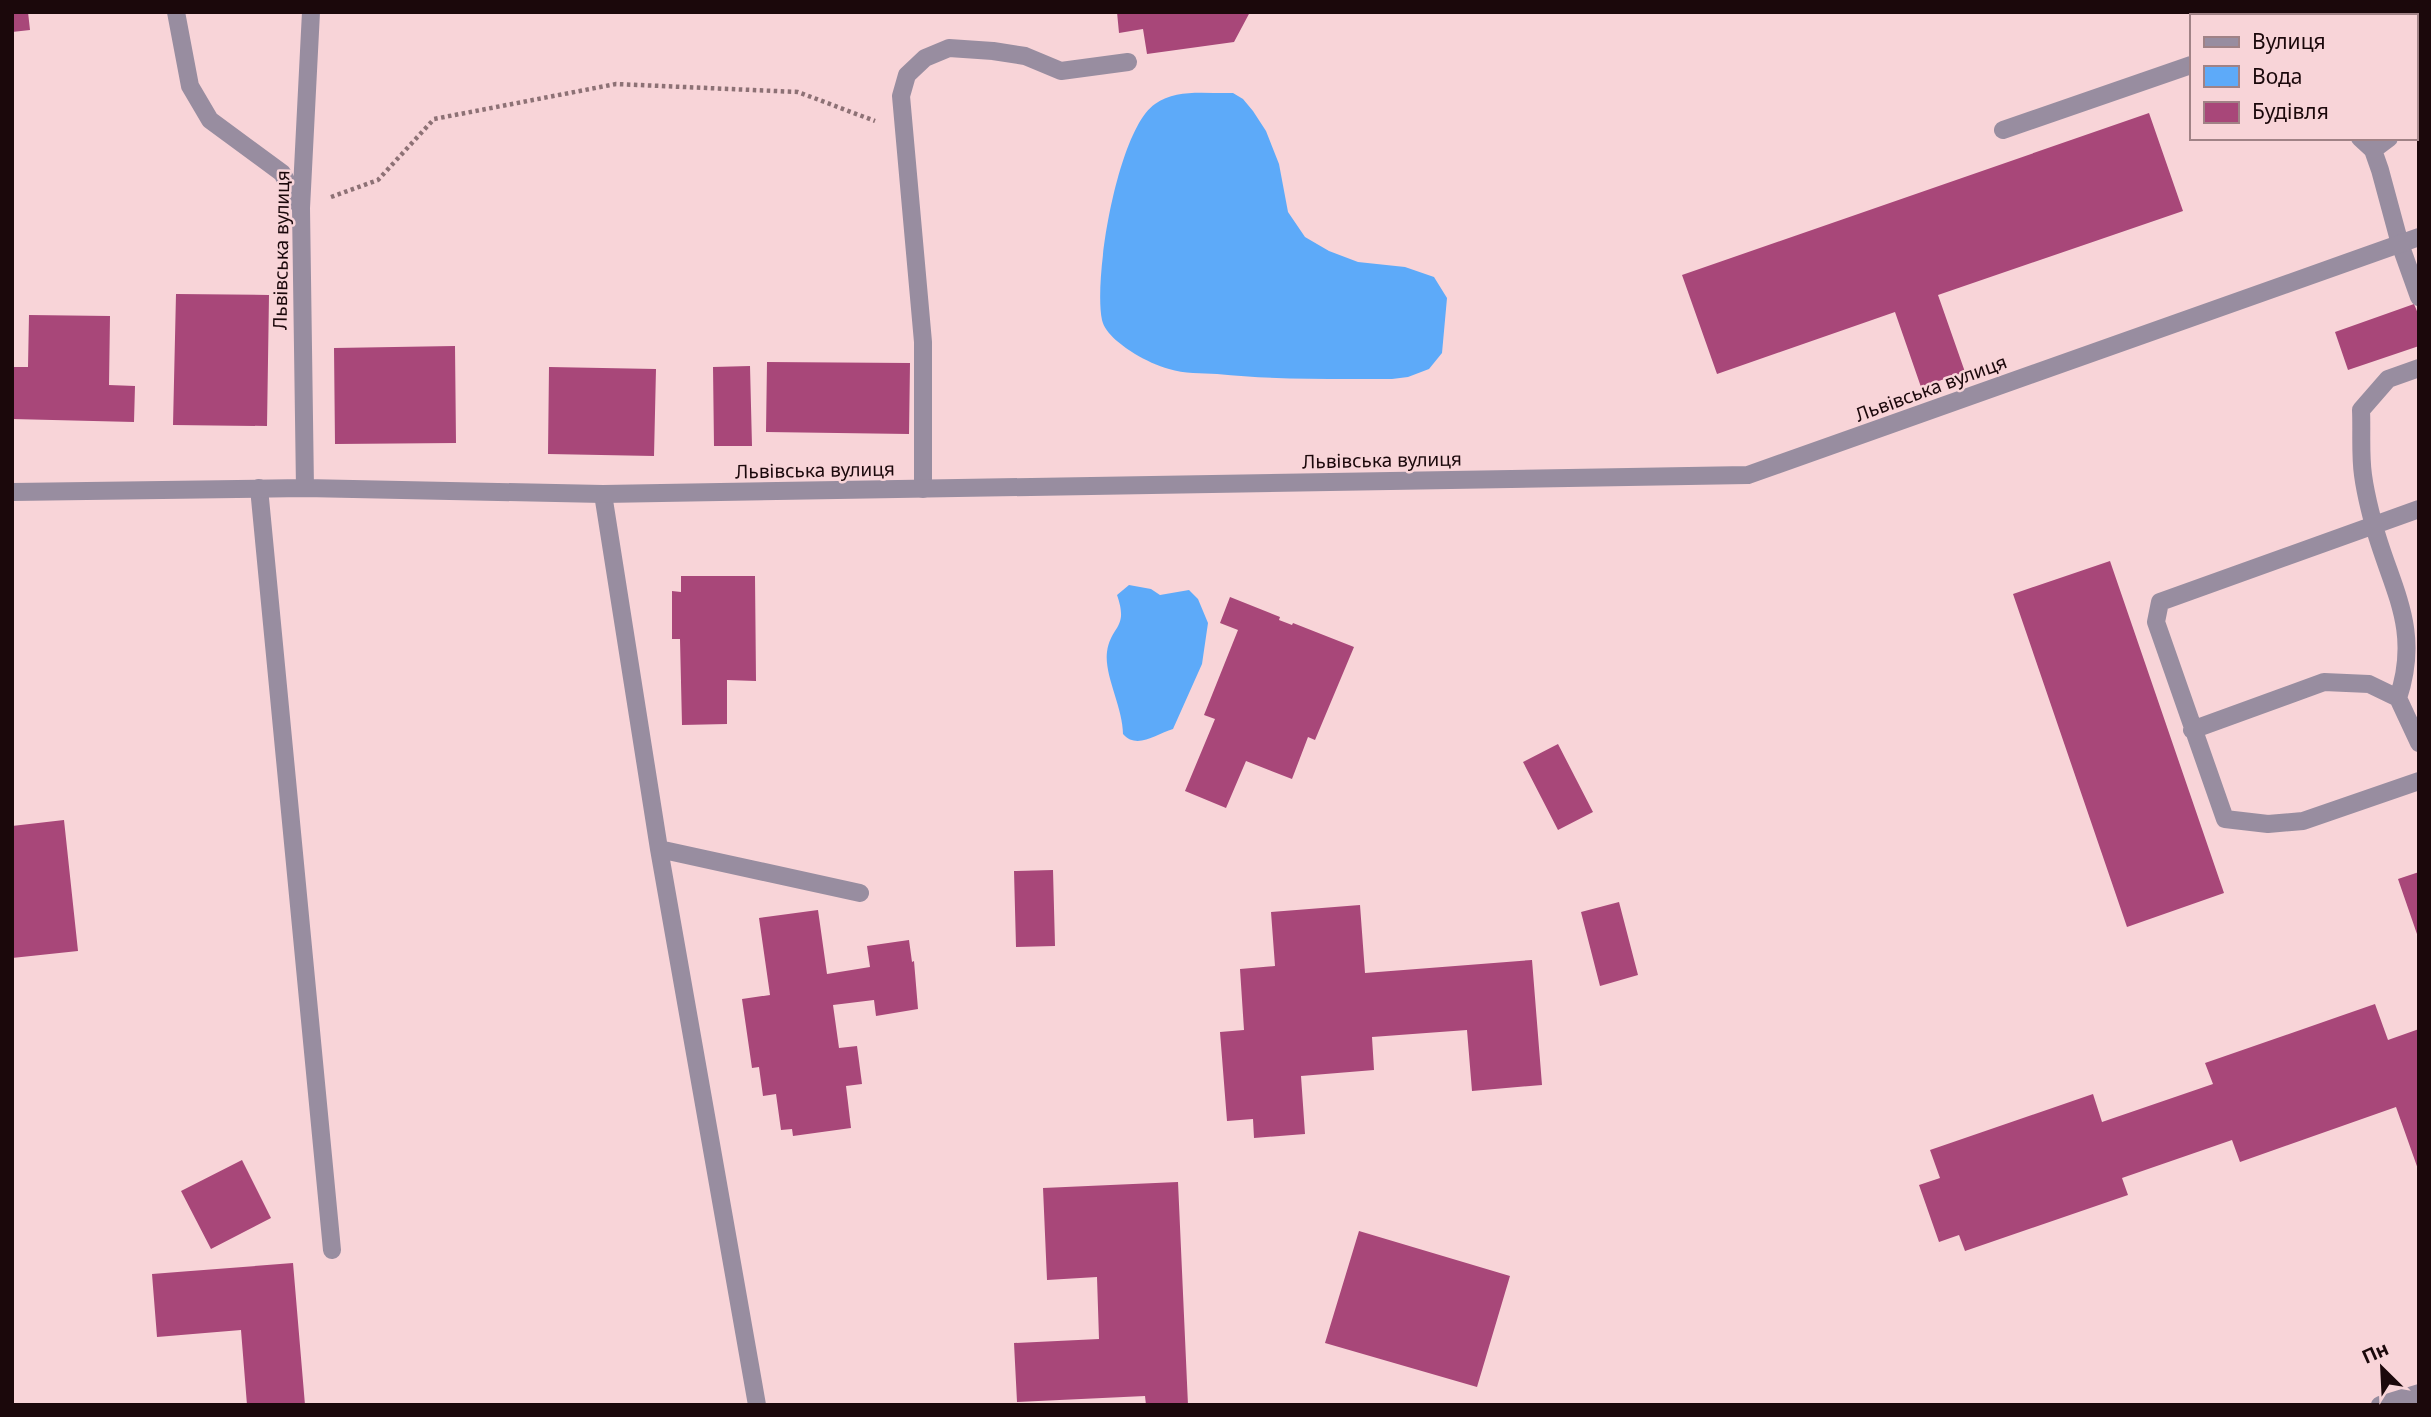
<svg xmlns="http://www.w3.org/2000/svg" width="2431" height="1417" viewBox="0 0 2431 1417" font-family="'Noto Sans',sans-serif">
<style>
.water{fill:#5daaf9}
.building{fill:#a84779}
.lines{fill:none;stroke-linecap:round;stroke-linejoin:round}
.path{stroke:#8d7175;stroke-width:4.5;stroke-dasharray:3.5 3.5;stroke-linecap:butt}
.lane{stroke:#988da0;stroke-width:18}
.street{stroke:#988da0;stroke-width:18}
.labels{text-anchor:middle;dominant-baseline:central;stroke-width:5;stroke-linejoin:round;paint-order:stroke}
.street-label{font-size:19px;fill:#1b080b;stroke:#f8d4d8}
</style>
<rect width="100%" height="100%" fill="#f8d4d8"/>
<path class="water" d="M1233,93l10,6 10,12 13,20 13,33 9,48 17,25 24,14 29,11 47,5 29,10 13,21 -5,55 -13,16 -21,8 -16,2c-58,0 -117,1 -175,-5 -15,-1 -33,0 -48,-5 -11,-3 -24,-9 -34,-15 -11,-7 -30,-20 -33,-34 -9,-43 16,-191 53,-216 22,-16 52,-10 78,-11z
M1129,585l22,4 9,6 29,-5 9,9 10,24 -6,41 -29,65c-17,5 -36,21 -50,5 0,-26 -19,-59 -16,-82 4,-27 22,-23 10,-57z"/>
<path class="building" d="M12,12h16l2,18 -18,2z
M1117,12h133l-16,30 -87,12 -4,-25 -24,4z
M2149,113l34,98 -245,84 27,77 -44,15 -26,-75 -178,62 -35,-99z
M176,294l93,1 -2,131 -94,-1z
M2414,304l5,12v30l-71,24 -13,-38z
M29,315l81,1 -1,69 26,1 -1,36 -122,-3v-52h16z
M455,346l1,97 -121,1 -1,-96z
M767,362l143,1 -1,71 -143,-2z
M750,366l2,80h-38l-1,-79z
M549,367l107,2 -2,87 -106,-2z
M2110,561l114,332 -97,34 -114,-333z
M681,576h74l1,105 -29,-1v44l-45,1 -2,-86h-8v-48l9,1z
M1230,597l50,20 -1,3 13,5 1,-2 61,24 -39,93 -7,-3 -16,42 -46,-18 -20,47 -41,-17 30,-72 -11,-4 34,-85 -18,-7z
M1558,744l35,68 -35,18 -35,-68z
M64,820l14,131 -66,7v-132z
M1053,870l2,76 -39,1 -2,-76z
M2419,872v65h-1l-20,-58z
M1619,902l19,73 -38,11 -19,-74z
M1360,905l5,68 167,-13 10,125 -70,6 -5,-61 -95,7 2,33 -73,6 4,58 -51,4 -1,-19 -26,2 -7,-89 24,-2 -4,-61 35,-3 -4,-54z
M818,910l9,64 43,-7 -3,-21 42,-6 3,22 2,-1 4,48 -42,7 -2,-16 -41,5 6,43 18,-2 5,38 -16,2 5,42 -58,8 -1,-7 -11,1 -5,-36 -13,2 -4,-29 -7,1 -10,-69 28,-4 -11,-77z
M2375,1004l13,36 31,-11v143l-23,-65 -156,55 -8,-22 -110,38 6,17 -163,56 -6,-16 -20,7 -20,-57 21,-7 -10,-28 163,-56 9,28 111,-38 -8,-21z
M242,1160l29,58 -60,31 -30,-58z
M1178,1182l10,223h-42l-1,-9 -128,6 -3,-59 85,-4 -2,-62 -50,3 -4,-92z
M1359,1231l151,45 -33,111 -152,-44z
M293,1263l12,142h-58l-6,-75 -84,7 -5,-63z"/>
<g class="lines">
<path class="path" d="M331,197l47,-17 56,-61 182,-35 182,8 77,29"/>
<path class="lane" d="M176,12l14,74 20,34 72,53 19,35
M2229,12l3,4
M2415,120l4,-3
M2003,130l188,-65
M2360,138l13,12 7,20 20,74 19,53
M2373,150l16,-12
M2419,368l-31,11 -27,31c1,21 -1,44 2,65 2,15 6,32 10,47 17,65 49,105 25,176l21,45
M259,488l73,762
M923,489v-147l-22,-246 6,-21 18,-17 24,-10 44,3 32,5 36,15 67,-9
M603,494l56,355 98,556
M2419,509l-259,93 -4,20 69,197 43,5 35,-3 116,-40
M2192,730l132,-48 45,2 29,14
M659,849l201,44
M2380,1405l39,-12"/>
<path class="street" d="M305,488l-4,-280 10,-196
M12,492l293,-4 298,6 1145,-19 671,-238"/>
</g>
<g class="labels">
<g class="street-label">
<text transform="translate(281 250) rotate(-89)">Львівська вулиця</text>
<text transform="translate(1931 388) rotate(-20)">Львівська вулиця</text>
<text transform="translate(1382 460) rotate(-1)">Львівська вулиця</text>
<text transform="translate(815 470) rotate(-1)">Львівська вулиця</text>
</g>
</g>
<rect width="2431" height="1417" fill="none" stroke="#1b080b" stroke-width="28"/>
<rect x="2190" y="14" width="228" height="126" fill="#f8d4d8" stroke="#a08286" stroke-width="2"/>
<rect x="2204" y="37" width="35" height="10" fill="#988da0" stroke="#a08286" stroke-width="2"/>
<text x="2252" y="49" font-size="21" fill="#1b080b">Вулиця</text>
<rect x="2204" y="66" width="35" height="21" fill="#5daaf9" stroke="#a08286" stroke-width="2"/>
<text x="2252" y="84" font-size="21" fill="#1b080b">Вода</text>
<rect x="2204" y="102" width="35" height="21" fill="#a84779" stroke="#a08286" stroke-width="2"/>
<text x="2252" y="119" font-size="21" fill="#1b080b">Будівля</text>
<g transform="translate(2382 1368) rotate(336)" stroke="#f8d4d8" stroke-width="5" paint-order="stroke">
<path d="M0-5L12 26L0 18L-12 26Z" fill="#1b080b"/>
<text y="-10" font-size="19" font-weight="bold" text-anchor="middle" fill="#1b080b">Пн</text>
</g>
</svg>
